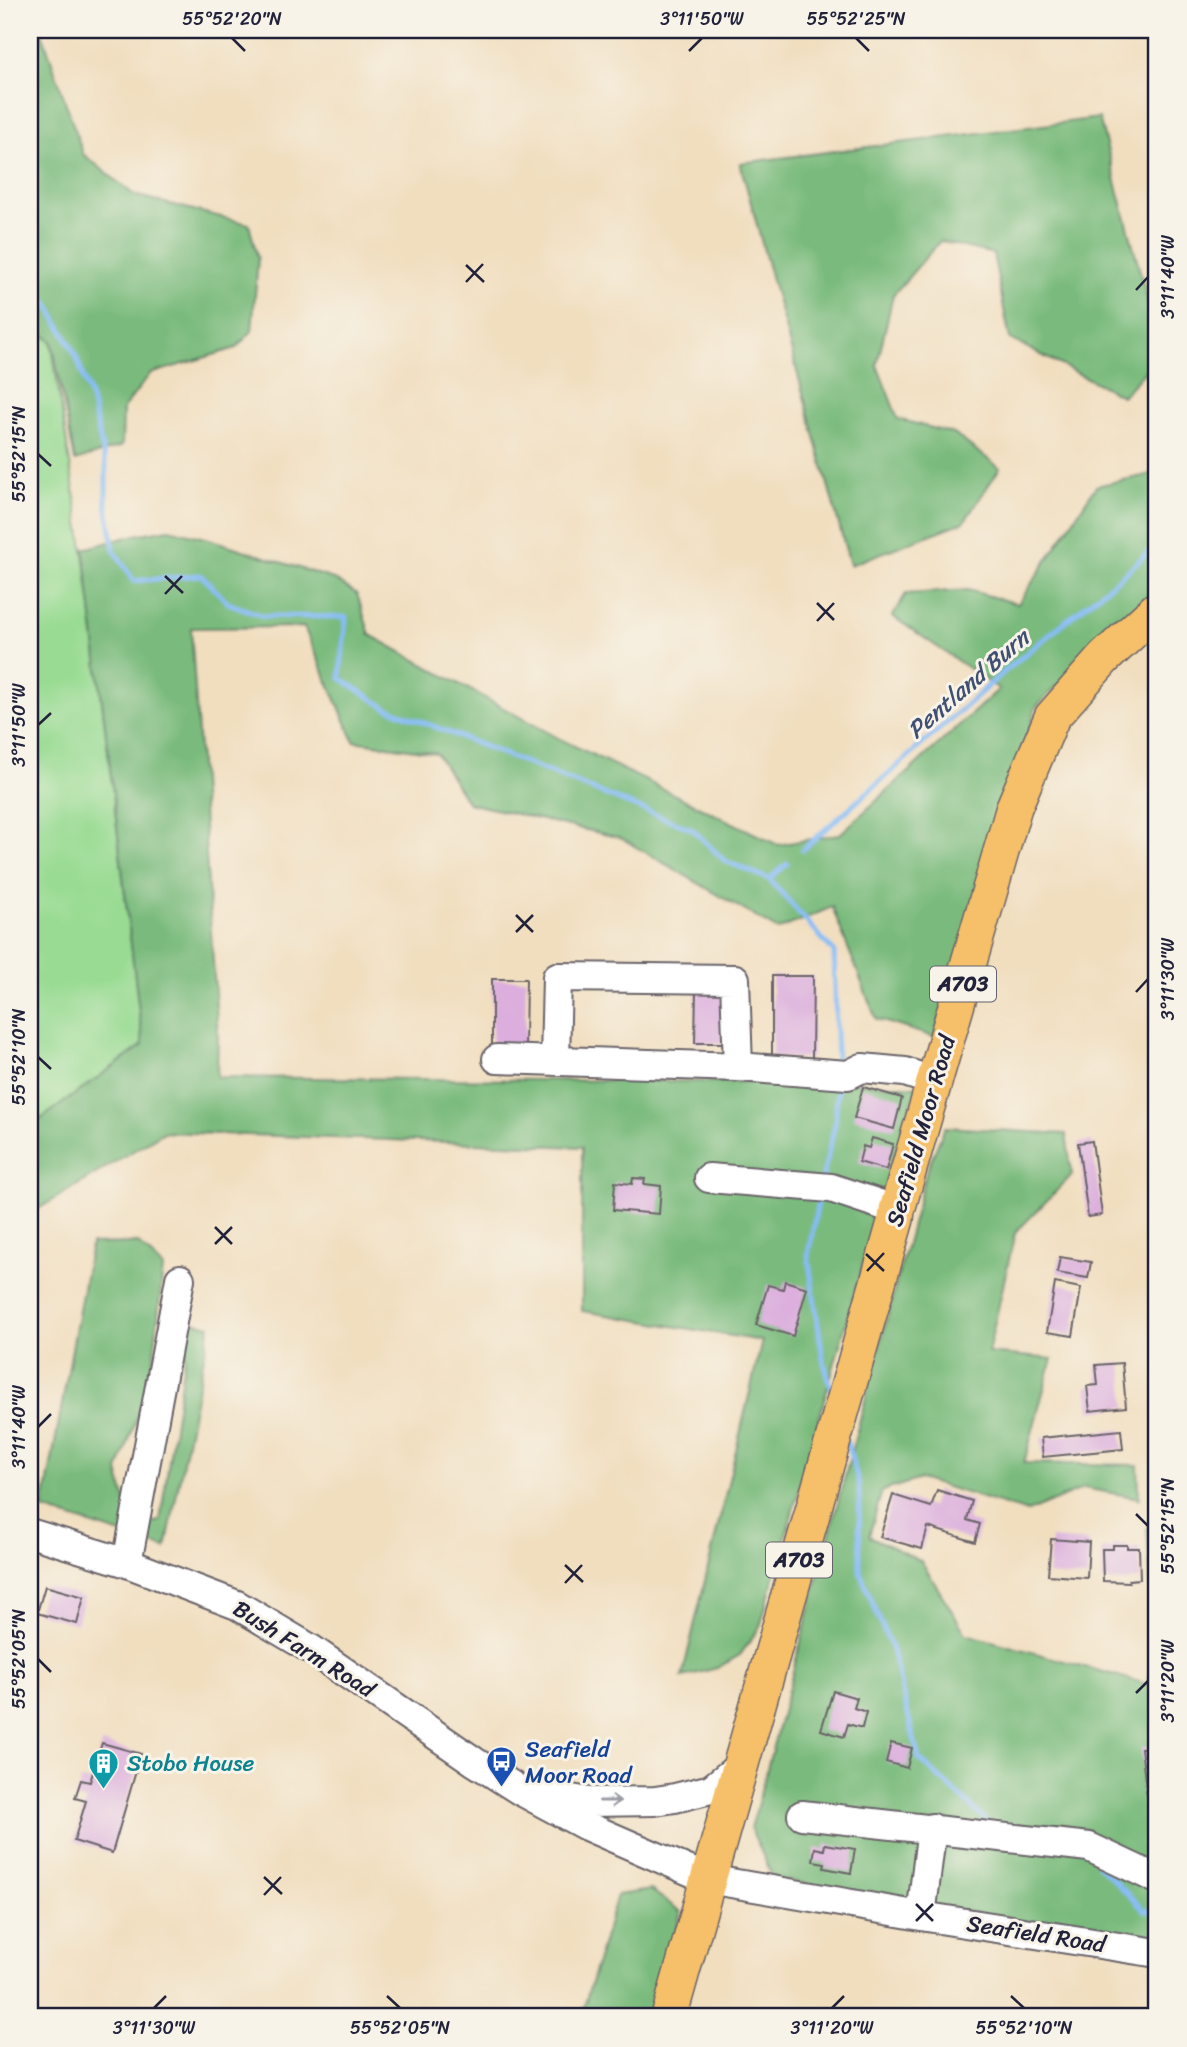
<svg xmlns="http://www.w3.org/2000/svg" width="1187" height="2047" viewBox="0 0 1187 2047" font-family="Sriracha,sans-serif">
<style>
.green{fill:#99db93;stroke:#5e7e67;stroke-width:2}
.forest{fill:#7abb7d;stroke:#4e6e5c;stroke-width:2}
.lines{fill:none;stroke-linecap:round;stroke-linejoin:round}
.stream{stroke:#87bcf6;stroke-width:5}
.building{fill:#dbaedd}
.minor-casing{stroke:#6a6469;stroke-width:32}
.major-casing{stroke:#6a6469;stroke-width:38}
.minor{stroke:#fff;stroke-width:28}
.major{stroke:#f6c06b;stroke-width:35}
.oneway{stroke:#9c9ca7}
.ticks{fill:none;stroke:#22223b;stroke-width:2.5}
.labels{text-anchor:middle;dominant-baseline:central;stroke-width:6;stroke-linejoin:round;paint-order:stroke}
.shield{fill:#f7f3e8;stroke:#62616f;stroke-width:2}
.shield-label{font-size:21px;font-weight:bold;fill:#22223b}
.street-label{font-size:23px;fill:#22223b;stroke:#f7f3e8}
.transit-label{font-size:23px;fill:#164399;stroke:#f7f3e8;text-anchor:start}
.culture-label{font-size:23px;fill:#0d838f;stroke:#f7f3e8;text-anchor:start}
.water-label{font-size:24px;font-style:italic;fill:#405073;stroke:#f7f3e8}
.neatline{fill:none;stroke:#22223b;stroke-width:2.5}
.ticks-label{font-size:18px;text-anchor:middle;fill:#22223b}
</style>
<rect width="100%" height="100%" fill="#f7f3e8"/>
<filter id="ink" filterUnits="userSpaceOnUse"><feTurbulence type="fractalNoise" baseFrequency=".0143" numOctaves="2"/><feDisplacementMap in="SourceGraphic" scale="14" xChannelSelector="R" yChannelSelector="G"/><feConvolveMatrix kernelMatrix="1 2 1 2 8 2 1 2 1" color-interpolation-filters="sRGB"/></filter>
<filter id="wash" filterUnits="userSpaceOnUse"><feTurbulence type="fractalNoise" baseFrequency=".00686" numOctaves="4" result="noise"/><feDisplacementMap in="SourceGraphic" scale="28" xChannelSelector="R" yChannelSelector="G"/><feGaussianBlur stdDeviation="1.57" result="paint"/><feColorMatrix in="noise" values="0 0 0 0 0 0 0 0 0 0 0 0 0 0 0 0 0 1.4 0 .05"/><feComposite in="paint" operator="in"/></filter>
<g filter="url(#wash)">
<rect width="100%" height="100%" fill="#f1debf"/>
<path class="green" d="M30,325l21,16 35,227 57,477 -113,82z"/>
<path class="forest" d="M30,30h11l42,124 51,41 115,29 9,35 -6,72 -16,17 -86,26 -27,35 -1,37 -47,15 -23,-120 -22,-16z
M1099,118l58,217v24l-35,37 -112,-57 -17,-85 -53,-13 -47,54 -16,70 21,54 56,15 46,34 -36,54 -114,43 -110,-402z
M1157,473v115l-121,119 -102,330 -58,-18 -44,-112 -54,23 -157,-92 -153,-35 -32,-50 -82,-12 -50,-114 -113,1 27,409 -1,40 638,6 62,4 -26,77 -131,463 -20,28 -23,13 -35,9 80,-336 -180,-30v-164l-418,-15 -134,82v-87l113,-82 -59,-496 51,-14 34,-6 40,10 124,40 24,15 13,41 188,103 220,107 62,-11 159,-145 -107,-73 14,-22 62,-4 50,14 78,-118z
M945,1127l121,7 6,41 -57,58 -27,120 64,6 -28,104 114,2 1,33 -55,-10 -56,24 -108,-33 -38,12 -13,45 52,25 45,73 181,50 8,-38 -8,-118 10,2v415l-384,-67 -22,-49 175,-657z
M138,1243l25,24 -11,108 -34,96 14,54 28,-4 30,-200 20,5 -44,222 -123,-39 48,-265z
M651,1890l30,22 -31,105h-69l36,-122z"/>
<g class="lines">
<path class="stream" d="M30,288l18,16 28,52 15,43 15,67v35l8,49 20,31 67,-6 27,28 35,13 83,1 -6,61 45,29 307,122 33,32 44,18 65,73 3,114
M802,850l210,-185 118,-96 27,-25
M769,879l18,-15
M822,1180l13,-56 3,-41
M819,1196l-11,59 15,104 9,31
M847,1443l12,41 1,88 32,78 27,109 74,67
M1098,1865l46,45 13,3"/>
</g>
<g id="blocks">
<path class="building" d="M772,976h41l-1,82h-40z
M492,979h34l-1,68h-33z
M696,989h27v54h-28z
M863,1087l39,11 -8,31 -40,-11z
M872,1138l21,6 -7,26 -27,-8 4,-16 6,2z
M1092,1141l10,74 -14,2 -10,-74z
M633,1178l12,1 -1,5 17,2 -2,28 -46,-4 2,-28 17,2z
M1060,1257l31,5 -3,16 -31,-5z
M785,1281l22,7 -14,48 -37,-11 12,-40 15,4z
M1055,1283l26,5 -8,48 -26,-4z
M1122,1363l4,44 -36,4 -3,-25 11,-1 -2,-20z
M1121,1430l2,19 -80,8 -2,-19z
M937,1490l35,11 -5,19 13,4 -5,18 -47,-15 -6,22 -42,-12 13,-42 38,12z
M1051,1539l38,3 -2,36 -39,-3z
M1113,1545h14v3h12l1,31 -11,1v2l-26,-1 -1,-32h11z
M45,1586l39,11 -7,27 -40,-11z
M833,1691l24,7 -3,10 12,4 -4,16 -14,-4 -4,13 -23,-7z
M102,1743l39,11 -29,99 -38,-12 12,-40 -11,-3 6,-18 9,2z
M891,1743l21,5 -5,20 -21,-6z
M1157,1747v46l-10,2 -6,-47z
M825,1844l30,5 -4,24 -27,-5 1,-5 -12,-2 2,-13 9,2z"/>
</g>
</g>
<g filter="url(#ink)">
<use href="#blocks" fill-opacity="0" stroke="#6a6469" stroke-width="2"/>
<g class="lines">
<defs>
<path id="minor" d="M497,1059l241,8 110,8 14,-7 43,4 30,10
M555,1061l2,-84 178,2 3,88
M709,1178l122,10 66,22
M30,1533l97,30 110,42 74,44 164,113 44,28 65,35 124,54 213,37 236,37
M127,1563l53,-284
M542,1794l47,8 66,-1 20,-3 36,-9 30,-24
M802,1815l287,32 68,32
M921,1916l11,-88"/>
<path id="major" d="M669,2017l227,-798 1,-9 117,-403 38,-90 52,-59 53,-49"/>
</defs>
<use href="#minor" class="minor-casing"/>
<use href="#major" class="major-casing"/>
<use href="#minor" class="minor"/>
<use href="#major" class="major"/>
</g>
<defs><path id="oneway-shaft" d="M-6 0H5M1.5-3L5.5 0L1.5 3" fill="none" stroke-width="1.6" stroke-linecap="round" stroke-linejoin="round" transform="scale(1.75)"/></defs>
<use class="oneway" href="#oneway-shaft" transform="translate(610 1801)"/>
</g>
<path class="ticks" d="M232,38l13,13M856,38l13,13M689,51l13,-13M466,265l18,17M466,282l17,-18M1136,290l12,-13M38,454l13,12M165,576l18,17M165,594l17,-18M817,603l17,17M817,621l17,-18M38,725l13,-12M516,915l17,17M516,932l17,-17M1136,992l12,-13M38,1057l13,12M215,1227l17,17M215,1244l17,-17M866,1254l18,17M867,1271l17,-18M38,1427l13,-13M1136,1514l12,12M565,1565l18,17M565,1583l17,-18M38,1659l13,13M1136,1693l12,-12M264,1877l18,17M264,1895l17,-18M916,1904l17,17M916,1921l17,-17M387,1996l13,12M1011,1996l13,12M154,2008l12,-12M832,2008l12,-12"/>
<defs>
<symbol id="bus-pin" viewBox="-11 -11 22 30"><path d="M0 17L-7.5 6A9.5 9.5 0 1 1 7.5 6Z" fill="#1a4fb4" stroke="#f7f3e8"/><path d="M-5-6H5V4H4V6H2V4H-2V6H-4V4H-5ZM-3.5-4V0h7V-4ZM-3.5 1.2v1.5H-2V1.2ZM2 1.2v1.5H3.5V1.2Z" fill="#fff"/></symbol>
<symbol id="building-pin" viewBox="-11 -11 22 30"><path d="M0 17L-7.5 6A9.5 9.5 0 1 1 7.5 6Z" fill="#0f9aa8" stroke="#f7f3e8"/><path d="M-4-6H4V6H1V3H-1V6H-4ZM-2.5-4.3h1.7v1.8h-1.7ZM.8-4.3h1.7v1.8H.8ZM-2.5-1h1.7V.8h-1.7ZM.8-1h1.7V.8H.8Z" fill="#fff"/></symbol>
</defs>
<g fill-rule="evenodd">
<use href="#bus-pin" x="484" y="1744" width="35" height="47"/>
<use href="#building-pin" x="86" y="1746" width="35" height="47"/>
</g>
<g class="labels">
<g class="shield">
<rect x="930" y="966.5" width="66" height="35" rx="5"/>
<rect x="766" y="1542.5" width="66" height="35" rx="5"/>
</g>
<g class="shield-label">
<text x="963" y="984">A703</text>
<text x="799" y="1560">A703</text>
</g>
<g class="street-label">
<text transform="translate(921 1131) rotate(-74)">Seafield Moor Road</text>
<text transform="translate(304 1649) rotate(32)">Bush Farm Road</text>
<text transform="translate(1036 1934) rotate(9)">Seafield Road</text>
</g>
<g class="transit-label">
<text x="525" y="1749">Seafield<tspan x="525" dy="26">Moor Road</tspan></text>
</g>
<g class="culture-label">
<text x="127" y="1763">Stobo House</text>
</g>
<g class="water-label">
<text transform="translate(968 684) rotate(-41)">Pentland Burn</text>
</g>
</g>
<rect width="1187" height="2047" fill="none" stroke="#f7f3e8" stroke-width="77"/>
<rect x="38" y="38" width="1110" height="1970" class="neatline"/>
<g class="ticks-label">
<text x="232" y="25">55°52'20"N</text>
<text x="702" y="25">3°11'50"W</text>
<text x="856" y="25">55°52'25"N</text>
<text transform="translate(1168 277) rotate(-90)" y="6">3°11'40"W</text>
<text transform="translate(19 454) rotate(-90)" y="6">55°52'15"N</text>
<text transform="translate(19 725) rotate(-90)" y="6">3°11'50"W</text>
<text transform="translate(1168 979) rotate(-90)" y="6">3°11'30"W</text>
<text transform="translate(19 1057) rotate(-90)" y="6">55°52'10"N</text>
<text transform="translate(19 1427) rotate(-90)" y="6">3°11'40"W</text>
<text transform="translate(1168 1526) rotate(-90)" y="6">55°52'15"N</text>
<text transform="translate(19 1659) rotate(-90)" y="6">55°52'05"N</text>
<text transform="translate(1168 1681) rotate(-90)" y="6">3°11'20"W</text>
<text x="154" y="2034">3°11'30"W</text>
<text x="400" y="2034">55°52'05"N</text>
<text x="832" y="2034">3°11'20"W</text>
<text x="1024" y="2034">55°52'10"N</text>
</g>
</svg>
